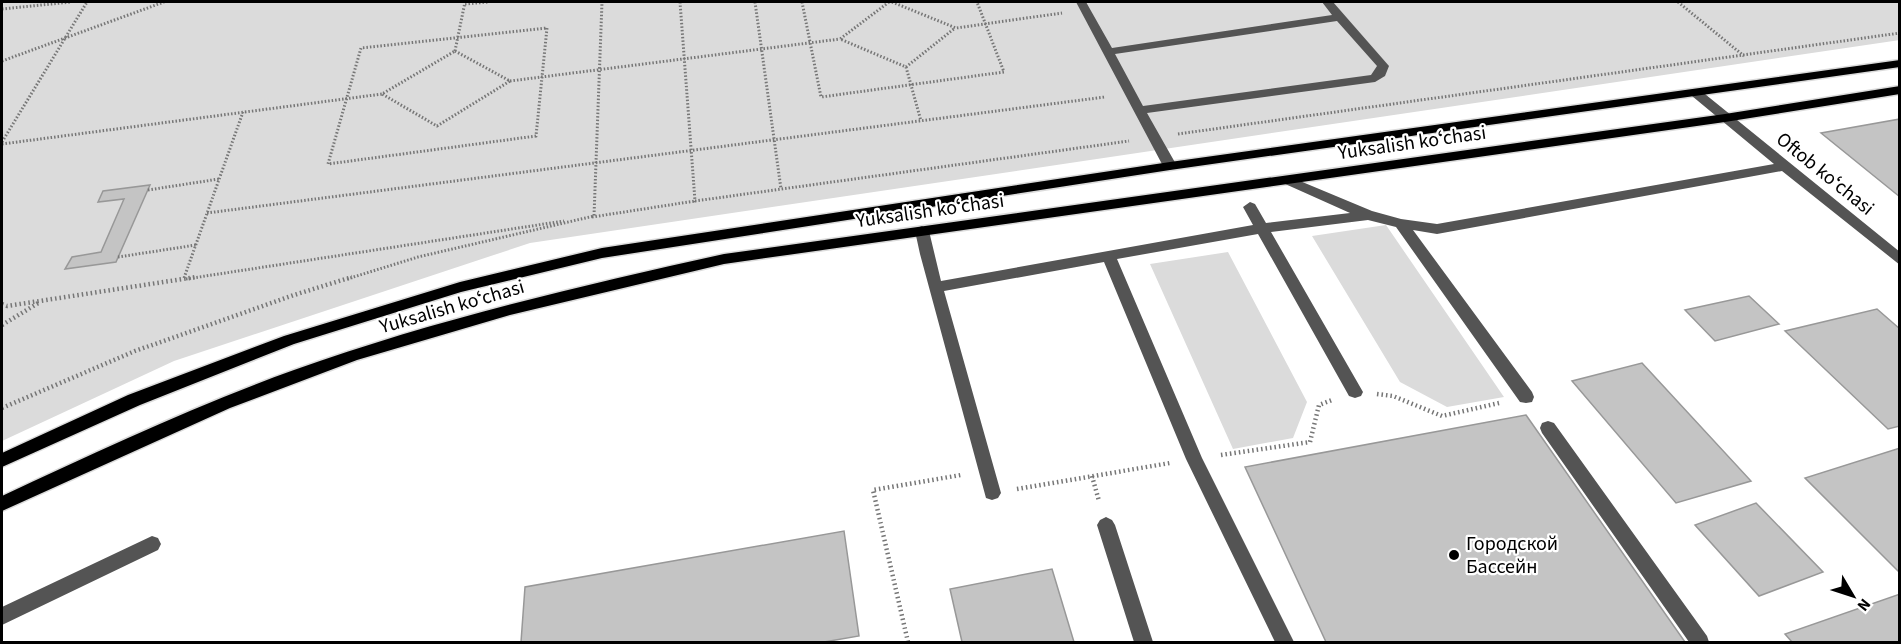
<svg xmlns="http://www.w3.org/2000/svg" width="1901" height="644" viewBox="0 0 1901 644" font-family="'Source Sans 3',sans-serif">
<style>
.green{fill:#dbdbdb}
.building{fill:#c4c4c4;stroke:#989898;stroke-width:1.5}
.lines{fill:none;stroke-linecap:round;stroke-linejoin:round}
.major-casing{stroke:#dbdbdb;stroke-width:3}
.path-far1{stroke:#767676;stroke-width:3;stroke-dasharray:1.5 2;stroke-linecap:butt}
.path{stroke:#767676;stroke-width:4.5;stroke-dasharray:1.5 3;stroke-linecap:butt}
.minor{fill:#545454;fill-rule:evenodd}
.major{fill:#000;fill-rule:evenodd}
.poi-dot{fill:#000;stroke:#fff;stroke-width:2}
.labels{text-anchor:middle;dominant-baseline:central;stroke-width:4.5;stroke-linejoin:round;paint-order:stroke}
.street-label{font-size:20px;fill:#000;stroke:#fff}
.poi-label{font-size:20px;fill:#000;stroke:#fff;text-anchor:start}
</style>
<rect width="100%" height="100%" fill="#fff"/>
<path class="green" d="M2,2h1897l1,38 -1370,203 -356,118 -172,80z
M1386,225l118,172 -57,10 -47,-25 -88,-146z
M1228,252l79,150 -14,36 -60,11 -83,-185z"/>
<path class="building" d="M1900,119v78l-79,-64z
M150,185l-34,77 -51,7 7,-12 29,-5 23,-53 -26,3 5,-11z
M1749,296l30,28 -64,17 -30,-31z
M1877,309l23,20v97l-12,3 -103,-98z
M1642,363l109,118 -75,22 -104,-122z
M1526,415l159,227h-359l-81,-175z
M1900,448v125l-95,-95z
M1756,503l67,69 -64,24 -64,-71z
M844,531l15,105 -35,6h-303l4,-55z
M1052,569l22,73h-112l-12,-53z
M1900,594v48h-108l-7,-8z"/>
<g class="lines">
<defs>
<path id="major" d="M1900,60v7l-730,103 -568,88 -141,34 -167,52 -154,61 -138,62v-14l126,-58 156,-59 176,-54 142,-34 568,-86z
M1900,86v8l-175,28 -1001,142 -214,51 -153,45 -127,48 -228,103v-15c96,-45 192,-90 292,-126 140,-50 285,-84 430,-116l1001,-140z"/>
</defs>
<use href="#major" class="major-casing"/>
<path class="path-far1" d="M680,2l15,199 434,-60
M755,2l26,187
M802,2l19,95 183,-25 -27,-70
M889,2l-49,37 66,28 49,-39
M892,2l64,26 106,-15
M1678,2l66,54
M465,4l23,-2
M2,9l69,-7
M547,28l-11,108 -208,28 33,-116z
M455,51l10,-49
M455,51l55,30 -73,45 -55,-32z
M2,61l162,-59
M906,67l15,54
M510,81l330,-42
M1178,134l722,-101
M2,142l85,-140
M2,144l380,-50
M148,190l71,-11
M207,213l898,-116
M592,217l103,-16
M118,257l78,-12
M184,278l59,-166
M186,279l378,-58
M347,279l71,-22 176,-41 8,-214"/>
<path class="path" d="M2,304l5,2 189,-29
M2,325l38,-23
M1377,394l16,2 49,20 57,-13
M2,408l133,-57 159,-56 58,-18
M1221,455l89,-13 9,-37 13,-5
M1092,476l7,25
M1017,489l153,-26
M908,642l-35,-152 88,-15"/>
<path class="minor" d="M1076,2h10l26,46 220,-33 -10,-13h11l56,64 -4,10 -10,6 -228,31 30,53 -7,4 -7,-4zM1337,21l40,45 -6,9 -228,31 -28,-52z
M1696,89l4,1 200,162v13l-118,-94 -345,63 -24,-4 119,162 2,5 -2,5 -6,1 -6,-1 -124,-175 -28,-7 -97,12 92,160 -2,4 -6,2 -6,-2 -91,-162 -141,25 85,199 92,184h-19l-89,-183 -82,-197 -160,29 57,202 -3,5 -6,2 -6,-2 -66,-244 -5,-23 2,-3 5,-2 7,5 12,50 312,-56 -10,-18 7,-5 5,2 11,19 84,-10 -67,-30 -2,-3 2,-3 5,-1 84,35 29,8 36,5 337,-60 -82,-68v-6z
M1548,421l6,2 153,213 2,6h-20l-147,-209 -2,-5 2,-5z
M1106,517l6,3 3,5 38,117h-19l-37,-117 3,-5z
M152,536l6,2 3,6 -3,6 -156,75v-18z"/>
<use href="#major" class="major"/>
</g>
<circle class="poi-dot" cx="1454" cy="555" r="6"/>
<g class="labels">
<g class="street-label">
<text transform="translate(1412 143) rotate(-8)">Yuksalish koʻchasi</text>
<text transform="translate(1825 174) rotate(39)">Oftob koʻchasi</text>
<text transform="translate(930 211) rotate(-8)">Yuksalish koʻchasi</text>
<text transform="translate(452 307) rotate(-16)">Yuksalish koʻchasi</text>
</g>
<g class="poi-label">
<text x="1466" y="544">Городской<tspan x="1466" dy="23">Бассейн</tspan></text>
</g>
</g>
<rect width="1901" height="644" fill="none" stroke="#000000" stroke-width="6"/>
<g transform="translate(1853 596) rotate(129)" stroke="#ffffff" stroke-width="4.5" paint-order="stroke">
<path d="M0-4.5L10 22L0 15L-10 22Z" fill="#000000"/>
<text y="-9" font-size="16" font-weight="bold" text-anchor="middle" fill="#000000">N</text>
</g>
</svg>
